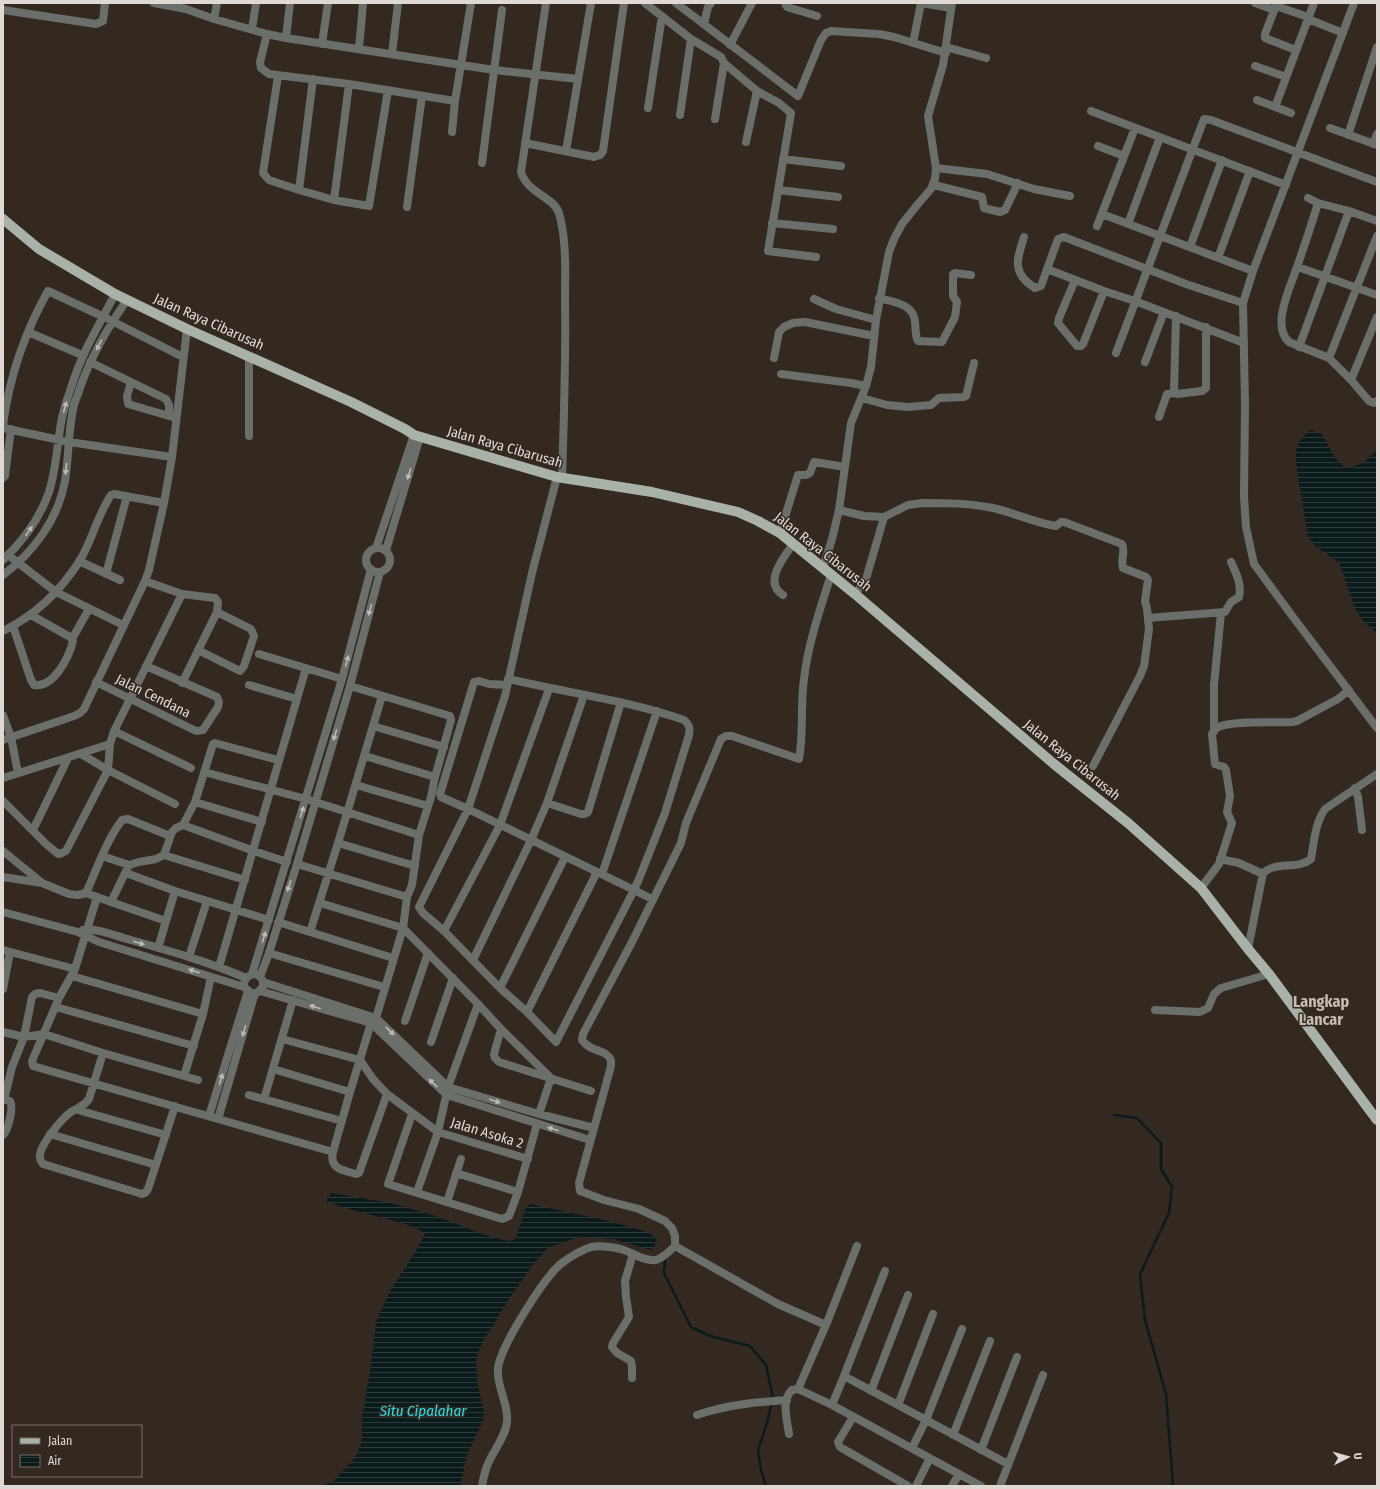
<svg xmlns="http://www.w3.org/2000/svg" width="1380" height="1489" viewBox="0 0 1380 1489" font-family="'Fira Sans Condensed',sans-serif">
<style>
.water{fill:url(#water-rules)}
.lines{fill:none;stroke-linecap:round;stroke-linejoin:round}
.stream{stroke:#0b1a1b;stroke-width:2.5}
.minor{stroke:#6a6f6a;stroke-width:8}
.primary{stroke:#a9b2a7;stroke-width:10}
.oneway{fill:#bdb9b4}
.labels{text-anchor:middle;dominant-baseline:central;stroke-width:3;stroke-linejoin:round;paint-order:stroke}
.street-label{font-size:14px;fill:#e0d9d3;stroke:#342921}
.water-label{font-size:15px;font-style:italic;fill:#28dee4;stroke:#342921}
.quarter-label{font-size:16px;font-weight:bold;fill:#c9bbb0;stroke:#342921}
</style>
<defs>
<pattern id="water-rules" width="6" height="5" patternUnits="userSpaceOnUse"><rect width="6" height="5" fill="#0b1a1b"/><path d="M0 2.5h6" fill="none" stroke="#2e3b3b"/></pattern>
</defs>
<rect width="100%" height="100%" fill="#342921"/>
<path class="water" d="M1310,430l12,4 13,24 10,10c17,-3 22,-6 32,-20v185l-12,-10 -9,-12 -17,-49 -23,-15 -8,-10 -12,-73v-13l5,-12z
M331,1193l60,10 45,13 46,18 26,7 6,-1 2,-2 10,-31 4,-3 79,17 38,11 8,6 2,4 -6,8 -38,-11 -35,-2 -30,11 -16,18 -25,36 -14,24 -9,13 -7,16 -1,8 2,23 6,26 -1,9 -16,34 -7,31h-139l12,-4 21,-23 6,-12 2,-9v-20l8,-46 6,-50 13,-29 28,-44 8,-15c-8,-10 -57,-19 -72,-24 -9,-2 -18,-6 -27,-9z"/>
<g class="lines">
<path class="stream" d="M1114,1115l23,3 24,25v26l11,18 -3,26 -29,61 5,46 21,74 7,92
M665,1260l-1,13 27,54 19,9 40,10 16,19 7,33 -6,25 -9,27 3,20 5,16"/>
<path class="minor" d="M154,3l32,6 28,10 53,15 19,4 208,32 84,9
M546,3l-25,169c6,21 33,25 38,41 8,29 6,59 6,88 1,59 -1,118 -3,177
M645,3l46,36 30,18 3,6 33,28 22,12 12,10 -23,138 48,6
M676,3l122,93 23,-56 5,-7 5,-2 48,3 15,3 52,16
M785,3l2,4 30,9
M922,3l29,5
M1255,3l19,7
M1277,3l-12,31v4l31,12
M1354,3l-101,268 -10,32 2,101 -1,92 2,31 8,37 39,53 84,111
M1276,6l32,11
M3,10l93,14 7,-3 2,-18
M214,19l3,-16
M1308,19l35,14
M704,24l4,-17 3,-4
M252,29l4,-26
M267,34l-7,28 1,6 8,6 80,10 106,17
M286,38l4,-35
M913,43l8,-40
M322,44l6,-41
M730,45l22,-42
M946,47l40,11
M359,49l4,-46
M392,54l6,-51
M1255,66l31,11
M278,76l-15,97 6,7 30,10 35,10 35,6 19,-116
M1257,100l34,13
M1275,107l39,-104
M648,108l14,-92
M1091,111l195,74
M680,115l11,-76
M715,119l9,-56
M1330,128l47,17
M452,132l3,-31 16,-98
M1348,135l29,-88
M746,142l11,-51
M525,143l69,14 6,-2 3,-4 21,-148
M1373,144l4,-10
M1098,146l26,10
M566,151l25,-148
M783,159l58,7
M482,163l20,-153
M936,168l51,6 47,15 36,7
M934,185l48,12 2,11 16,4 5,-2 13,-27
M299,190l14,-111
M778,190l60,7
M1308,198l10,5 31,8 28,10
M334,200l15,-116
M1318,203c-6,20 -13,41 -20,61 -6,20 -28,61 -9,78l40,16 22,22 18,21 5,2 3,-2
M407,207l15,-111
M1102,214l151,57
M772,223l61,6
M1128,224l32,-87
M1097,226l38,-98
M1024,237c-7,22 -13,36 11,51l6,-2 17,-47 6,-2 122,47 57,19
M1190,247l32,-87
M1218,258l32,-87
M1298,267l79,28
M1047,269l57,22 31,10 109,42
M1075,280l-16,38 -1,5 19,23h4l2,-2 21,-53
M879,298c15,4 36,6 36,25 1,6 0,13 3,18l24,1 13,-25 2,-15 -4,-6v-22l2,-1 16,2
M814,299l22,10 40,11
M1176,316l-2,76 3,2 25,-3 4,-3v-61
M28,332l54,23
M1299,347l50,-136
M1116,353l88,-234 7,1 166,62
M774,358l5,-26 5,-5 9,-4 12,-1 69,14
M1329,358l48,-122
M90,362l41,20 -4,14 1,8 48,14
M1145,362l19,-50
M781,374l70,9 15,3
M1351,380l26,-63
M131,382l35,17 3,6v11
M862,398l25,7 21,2 23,-2 8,-7 25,-1 2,-1 8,-33
M1159,417l8,-23 8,-1
M3,425c6,-46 22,-93 45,-134l56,26 79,40
M3,428l66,14 103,15
M249,436v-79
M557,477l-25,96 -27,123 -37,113 -49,98 4,6 21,18 56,57 27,24 29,30 78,-152 18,9
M3,478l2,-2 6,-47
M839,510l25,6 20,1 24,-12 14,-2c23,0 48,0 71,5 22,5 42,15 63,18l5,-4h3l58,22c4,8 -2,16 1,24l23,9 2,3 -3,21 2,8 2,20 -5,37 -4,10 -47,90
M780,533l18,-58h8l4,-2 4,-11 31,5
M376,548l38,-113
M366 560a12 12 0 1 1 24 0a12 12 0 1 1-24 0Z
M386,550l34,-113
M8,555l48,37 67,33
M3,560c20,-19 37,-42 46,-68 7,-22 8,-46 12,-69 2,-12 6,-24 10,-35 10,-34 28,-63 44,-94
M79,561l41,19
M823,568l9,-29 7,-29 12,-87 15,-37 5,-19 5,-47 13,-68 5,-13 8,-15 16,-20 13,-15 4,-10 1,-11 -8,-52 15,-51 9,-62
M106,574l21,-78
M3,575c31,-23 55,-56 62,-94 4,-25 3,-51 9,-76 2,-6 5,-13 7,-20 11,-30 27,-58 46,-85
M145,581l37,13 33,4 3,4 -1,10 -35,71
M855,594l11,-15 18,-62
M783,595c-20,-12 0,-37 10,-51
M1148,618l77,-6 6,-10 8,-5c3,-13 -3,-24 -8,-35
M13,626l18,54 3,5c20,3 35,-28 39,-44l-3,-4 -39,-22
M3,631c31,-15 57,-40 76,-69 13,-21 18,-46 32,-67l3,-1 50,9
M72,639l17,-30
M198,650l42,21 4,-5 10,-30 -3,-7 -34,-17
M259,654l83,25
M96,682l100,49 7,-1 15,-23 1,-5 -2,-5 -71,-31
M249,685l48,14
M507,685l-18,-1 -10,-3 -5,1 -34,112 1,3 27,12 166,81 5,-11 26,-66 24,-78c1,-6 1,-10 -5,-15 -57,-20 -117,-27 -176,-41
M350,686l100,30 1,4 -16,57 -4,20 -12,38 -7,50 -5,12 -4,31 -27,90
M3,715l8,22 7,36
M373,726l71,21
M114,731l77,37
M1214,731v-46l7,-72
M3,740l71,-24 6,-3 4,-4 61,-128 4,-11 15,-67 8,-46 15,-128
M81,754l27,16 67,34
M365,756l70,21
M204,772l102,27 113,36
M3,778l107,-34 4,-13 16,-32 52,-105
M356,785l72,21
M1355,788l3,9 4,33
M3,801l42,42 13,11 4,-1 4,-2 42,-81 2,-26
M195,802l67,20
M547,803l34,11h4l3,-2 33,-110
M183,825l71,26 33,11
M33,830l35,-72
M338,843l77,23
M3,851l38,31
M164,855l81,25
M102,856l27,9
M1220,859l19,4 24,11
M297,864l110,33
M126,873l49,18 94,29
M602,874l55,-163
M3,877l39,6 27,11 9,1 8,-2 25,9 18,-37 10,-3 17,-3 8,-4 8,-23 4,-4 7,-3 12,-23 18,-58 2,-1 63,17
M1201,888l18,-24 13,-41 -5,-11 3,-16 -4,-26 -2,-3 -9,-3 -3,-30c2,-3 3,-5 6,-7 16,-7 56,-4 74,-5l5,-1 41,-22 11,-9
M86,893c11,-24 20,-52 36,-73l6,-1 5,2 37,15
M97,897l-22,72 -16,29 -27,63 1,5 300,86
M111,902l55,19
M320,903l83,25 75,76 23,25 50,49 -12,36
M3,912l75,20 21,10 145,45
M278,922l115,36
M83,930c12,-3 35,7 48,10 39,11 78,22 115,38
M444,931l56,-106 49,-136
M310,932l28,-89 44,-147
M158,948l17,-57
M1248,949l15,-76c13,-12 34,-3 48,-14 3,-16 4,-36 14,-50l52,-35
M3,950l72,19
M269,953l115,34
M189,957l18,-56
M473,960l58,-120 16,-37 37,-108
M219,967l87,-299
M252,974l90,-295 29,-110
M72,976l131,38
M260,977l9,-24 28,-89 53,-178 30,-114
M263,982v5l-6,6h-6l-7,-6c-1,-13 15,-18 19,-5l113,36 72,69 91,27 55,14
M500,988l65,-131
M3,989l7,-37
M260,991l111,32 76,72 143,45
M56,1007l138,39
M1155,1010l45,2 8,-4 6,-14 7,-6 48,-14
M527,1012l70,-140
M405,1021l23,-68
M371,1023l-21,69 -17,60c-4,17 10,18 23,22l3,-1 28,-79
M501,1029l-7,25 1,4 4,4 92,29
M3,1032l21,5 20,-3 59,19 95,27
M282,1039l78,21 13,19 14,15 51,38 90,27
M431,1042l22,-64
M103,1053l-14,46c-6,8 -10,8 -18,13 -9,6 -30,32 -31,43 -1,4 1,6 3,9l99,30 3,-1 3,-4 27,-83
M273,1069l77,23
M184,1076l19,-62 8,-37
M249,1095l93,26
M3,1099l7,2c4,7 -2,29 -7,34
M264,1099l29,-99
M4,1100l8,-33 12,-30 8,-40 3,-3 5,-1 19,5
M78,1110l88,25
M412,1114l-24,70 114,35 7,-3 9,-24 19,-68
M209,1116l39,-125
M218,1119l37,-126
M50,1134l106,31
M456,1173l62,19
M417,1192l21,-60 10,-45 30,-83
M447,1202l14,-43
M675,1246l103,58 48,21
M885,1271l-41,105 164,88
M632,1378v-11l-1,-6 -14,-8 -5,-6 1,-4 16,-26 -3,-20 -1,-16 8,-27
M798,1389l34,16 149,81
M871,1391l37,-96
M832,1405l12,-29
M898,1405l35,-91
M697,1415c29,-10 59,-13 90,-15
M853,1417l-15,25 2,5 68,39
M789,1434c-2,-14 -8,-34 3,-44l6,-1 28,-64 31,-79
M953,1435l37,-94
M912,1448l14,-28 36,-91
M981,1450l36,-93
M482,1486c1,-7 3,-14 5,-20 6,-15 18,-28 20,-44 2,-19 -11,-35 -9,-54 3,-22 46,-91 64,-105 8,-6 20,-13 29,-16 10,-2 21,0 30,2 11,3 23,13 35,11 7,-2 14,-9 19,-14v-10l-3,-8 -7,-7 -26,-12 -35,-9 -24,-9 -1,-8 32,-117v-6c-6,-12 -20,-7 -29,-20l1,-6 49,-92 49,-99 5,-20 35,-84 5,-3h6l67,23c5,-26 1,-53 5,-80 4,-35 16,-70 27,-104
M916,1486l14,-28
M952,1486l7,-12
M1000,1486l43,-111"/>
<path class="primary" d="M3,219l36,30 76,45 72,35 164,73 54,27 9,6 143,42 95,15 86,20 20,9 22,12 75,61 199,170 74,59 73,65 47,61 21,25 108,146"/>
</g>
<defs><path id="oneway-solid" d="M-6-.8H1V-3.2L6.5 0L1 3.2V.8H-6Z"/></defs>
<g class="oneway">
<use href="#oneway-solid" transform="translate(99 345) rotate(118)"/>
<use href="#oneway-solid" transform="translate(65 407) rotate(-75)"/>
<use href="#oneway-solid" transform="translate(66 469) rotate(96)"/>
<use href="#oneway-solid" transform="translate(409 474) rotate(107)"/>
<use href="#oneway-solid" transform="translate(29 531) rotate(-56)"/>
<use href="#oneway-solid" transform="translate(370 610) rotate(105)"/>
<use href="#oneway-solid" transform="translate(347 661) rotate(-75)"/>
<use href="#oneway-solid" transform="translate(335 735) rotate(107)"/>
<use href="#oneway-solid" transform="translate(302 812) rotate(-73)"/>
<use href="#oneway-solid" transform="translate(289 886) rotate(108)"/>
<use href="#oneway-solid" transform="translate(264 937) rotate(-73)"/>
<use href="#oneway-solid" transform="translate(139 943) rotate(16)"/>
<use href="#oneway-solid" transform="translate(194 971) rotate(-163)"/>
<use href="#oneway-solid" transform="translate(315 1007) rotate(-163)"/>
<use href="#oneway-solid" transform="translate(244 1031) rotate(106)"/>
<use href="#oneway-solid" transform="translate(390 1031) rotate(44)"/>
<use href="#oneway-solid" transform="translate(221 1079) rotate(-73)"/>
<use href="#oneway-solid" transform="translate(433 1083) rotate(-137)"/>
<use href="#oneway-solid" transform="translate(495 1101) rotate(17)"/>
<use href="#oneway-solid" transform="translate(553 1129) rotate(-163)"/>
</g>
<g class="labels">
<g class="street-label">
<text transform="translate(209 322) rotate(24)">Jalan Raya Cibarusah</text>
<text transform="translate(505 447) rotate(16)">Jalan Raya Cibarusah</text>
<text transform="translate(823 552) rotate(38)">Jalan Raya Cibarusah</text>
<text transform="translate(153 696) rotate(26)">Jalan Cendana</text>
<text transform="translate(1072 760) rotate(39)">Jalan Raya Cibarusah</text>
<text transform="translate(487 1133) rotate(17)">Jalan Asoka 2</text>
</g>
<g class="water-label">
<text x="423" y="1411">Situ Cipalahar</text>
</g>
<g class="quarter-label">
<text x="1321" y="1001">Langkap<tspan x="1321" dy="18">Lancar</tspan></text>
</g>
</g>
<rect width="1380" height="1489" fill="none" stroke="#e0d9d3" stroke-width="8"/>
<rect x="12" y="1425" width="130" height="52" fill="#342921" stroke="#796f68"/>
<rect x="20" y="1438" width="20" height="6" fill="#a9b2a7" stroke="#796f68"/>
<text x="48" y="1445" font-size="12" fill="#e0d9d3">Jalan</text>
<rect x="20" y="1455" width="20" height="12" fill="url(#water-rules)" stroke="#796f68"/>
<text x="48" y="1465" font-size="12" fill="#e0d9d3">Air</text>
<g transform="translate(1348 1457) rotate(84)" stroke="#342921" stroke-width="3" paint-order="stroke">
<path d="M0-3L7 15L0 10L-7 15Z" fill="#e0d9d3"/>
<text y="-6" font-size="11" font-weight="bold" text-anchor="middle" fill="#e0d9d3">U</text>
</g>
</svg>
